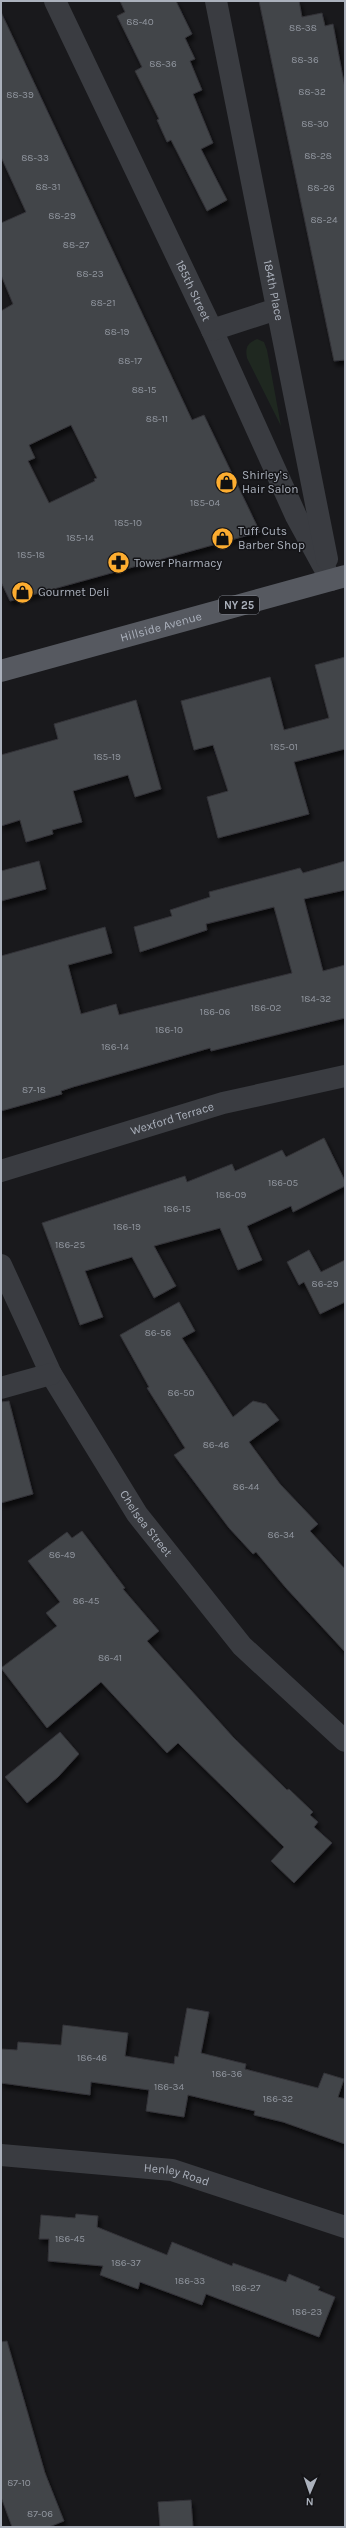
<svg xmlns="http://www.w3.org/2000/svg" width="346" height="2528" viewBox="0 0 346 2528" font-family="Karla,sans-serif">
<style>
.green{fill:#1f2820}
.building{fill:#434549;stroke:#333338;fill-rule:evenodd;filter:url(#shadow)}
.lines{fill:none;stroke-linecap:round;stroke-linejoin:round}
.street{stroke:#3a3c41;stroke-width:22}
.primary{stroke:#565960;stroke-width:22}
.labels{text-anchor:middle;dominant-baseline:central;stroke-width:3;stroke-linejoin:round;paint-order:stroke}
.number-label{font-size:10px;fill:#91969f}
.shield{fill:#141417;stroke:#7e828a;stroke-width:1}
.shield-label{font-size:11px;font-weight:bold;fill:#abb1bc}
.street-label{font-size:12px;fill:#abb1bc;stroke:#141417}
.poi-label{font-size:12px;fill:#abb1bc;stroke:#141417;text-anchor:start}
</style>
<defs>
<filter id="shadow"><feDropShadow dx="2.5" dy="4.5" stdDeviation="2" flood-color="#0009"/></filter>
</defs>
<rect width="100%" height="100%" fill="#19191c"/>
<path class="green" d="M257,339l7,3 3,8 14,76 -34,-68c-2,-10 0,-15 10,-19z"/>
<path class="building" d="M120,1h56l16,33 -7,4 10,21 -5,2 12,29 -9,4 20,49 -12,6 26,51 -20,11 -36,-71 -4,2 -10,-22 2,-1 -24,-48 7,-4 -25,-51 8,-4z
M259,1h40l3,16 20,-4 3,13 8,-2 12,64v272l-11,1z
M1,12l191,408 12,-5 56,117 -250,69 -9,-19v-271l12,-7 -12,-29v-52l25,-11 -25,-55zM71,425l26,53 -3,1 1,2 -46,22 -21,-42 7,-3 -6,-13z
M345,657v92l-51,13 15,52 -91,24 -11,-41 21,-6 -15,-46 -19,5 -13,-49 89,-24 14,53 45,-12 -14,-53z
M136,700l25,89 -26,8 -7,-22 -55,16 9,31 -30,8 1,4 -27,8 -6,-22 -19,6v-71l57,-16 -4,-15z
M39,861l7,28 -45,12v-30z
M345,861v29l-41,9 19,72 22,-6v53l-134,33 -1,-3 -137,39 -12,4 1,3 -61,17v-155l104,-29 7,26 -44,12 13,49 35,-10 3,11 173,-42 -18,-66 -68,17 1,6 -67,22 -6,-25 38,-11 -2,-6 40,-13 -1,-5 91,-24 3,5z
M324,1138l21,43v5l-52,26 -2,-6 -44,20 15,34 -24,10 -18,-42 -66,18 22,40 -22,12 -22,-41 -47,14 18,46 -23,8 -38,-102 143,-47 2,6 45,-18 3,7 47,-21 4,7z
M309,1250l12,22 24,-12v42l-25,12 -16,-32 -5,3 -12,-23z
M179,1302l16,29 -13,7 51,79 20,-16 13,3 13,16 -30,22 31,42 38,40 -8,7 35,38v83l-59,-64 -30,-36 -3,2 -24,-26 -55,-73 11,-7 -38,-60 2,-1 -29,-52z
M9,1401l24,93 -32,9v-101z
M82,1531l43,57 -2,1 36,42 -12,10 86,96 54,53 2,-1 24,23 -3,3 8,7 -4,5 18,16 -38,40 -23,-22 13,-14 -106,-104 -11,10 -66,-71 -54,46 -46,-60 56,-42 -11,-13 14,-11 -32,-41 39,-29 5,6z
M60,1732l19,22 -21,23 -31,26 -22,-26z
M187,2008l22,4 -8,41 45,11 -1,5 73,19 6,-15 20,6 -6,18 7,2v45l-62,-22 -29,-7 1,-4 -67,-16 -4,22 -38,-6 3,-21 -58,-8 -1,13 -89,-12v-34l16,1 1,-8 43,3 2,-20 65,8 -3,23 49,8 1,-8 3,1z
M76,2214l22,2 -1,11 70,28 5,-13 60,24 1,-3 53,19 3,-8 31,13 -2,3 17,7 -16,40 -113,-43 -4,11 -62,-23 -2,7 -38,-14 3,-9 -55,-5 1,-22h-10l2,-24 34,3z
M7,2341l38,132 19,48 -15,6h-37l-11,-30v-155z
M191,2500l2,27h-33l-2,-25z"/>
<g class="lines">
<g class="street">
<path id="s1" d="M55,1l157,329 84,186 35,64"/>
<path id="s2" d="M216,1l111,558"/>
<path d="M212,330l65,-21"/>
<path id="s3" d="M1,1171l222,-68 122,-27"/>
<path id="s4" d="M1,1265l50,109 86,140 105,132 103,95"/>
<path d="M1,1388l50,-14"/>
<path id="s5" d="M1,2155l171,15 173,57"/>
</g>
<path class="primary" id="s6" d="M1,671l344,-95"/>
</g>
<defs>
<symbol id="shop-disc" viewBox="-11 -11 22 22"><circle r="9.5" fill="#fdad30" stroke="#141417"/><path d="M-5-2.5h2.3a2.7 3.5 0 0 1 5.4 0H5L5.5 6h-11ZM-1.5-2.5h3a1.5 2.3 0 0 0-3 0Z" fill="#111"/></symbol>
<symbol id="pharmacy-disc" viewBox="-11 -11 22 22"><circle r="9.5" fill="#fdad30" stroke="#141417"/><path d="M-2-6h4v4h4v4h-4v4h-4v-4h-4v-4h4Z" fill="#111"/></symbol>
</defs>
<g fill-rule="evenodd">
<use href="#shop-disc" x="214" y="470" width="25" height="25"/>
<use href="#shop-disc" x="210" y="526" width="25" height="25"/>
<use href="#pharmacy-disc" x="106" y="550" width="25" height="25"/>
<use href="#shop-disc" x="10" y="580" width="25" height="25"/>
</g>
<g class="labels">
<g class="number-label">
<text x="140" y="22">88-40</text>
<text x="303" y="28">88-38</text>
<text x="305" y="60">88-36</text>
<text x="163" y="64">88-36</text>
<text x="312" y="92">88-32</text>
<text x="20" y="95">88-39</text>
<text x="315" y="124">88-30</text>
<text x="318" y="156">88-28</text>
<text x="35" y="158">88-33</text>
<text x="48" y="187">88-31</text>
<text x="321" y="188">88-26</text>
<text x="62" y="216">88-29</text>
<text x="324" y="220">88-24</text>
<text x="76" y="245">88-27</text>
<text x="90" y="274">88-23</text>
<text x="103" y="303">88-21</text>
<text x="117" y="332">88-19</text>
<text x="130" y="361">88-17</text>
<text x="144" y="390">88-15</text>
<text x="157" y="419">88-11</text>
<text x="205" y="503">185-04</text>
<text x="128" y="523">185-10</text>
<text x="80" y="538">185-14</text>
<text x="31" y="555">185-18</text>
<text x="284" y="747">185-01</text>
<text x="107" y="757">185-19</text>
<text x="316" y="999">184-32</text>
<text x="266" y="1008">186-02</text>
<text x="215" y="1012">186-06</text>
<text x="169" y="1030">186-10</text>
<text x="115" y="1047">186-14</text>
<text x="34" y="1090">87-18</text>
<text x="283" y="1183">186-05</text>
<text x="231" y="1195">186-09</text>
<text x="177" y="1209">186-15</text>
<text x="127" y="1227">186-19</text>
<text x="70" y="1245">186-25</text>
<text x="325" y="1284">86-29</text>
<text x="158" y="1333">86-56</text>
<text x="181" y="1393">86-50</text>
<text x="216" y="1445">86-46</text>
<text x="246" y="1487">86-44</text>
<text x="281" y="1535">86-34</text>
<text x="62" y="1555">86-49</text>
<text x="86" y="1601">86-45</text>
<text x="110" y="1658">86-41</text>
<text x="92" y="2058">186-46</text>
<text x="227" y="2074">186-36</text>
<text x="169" y="2087">186-34</text>
<text x="278" y="2099">186-32</text>
<text x="70" y="2239">186-45</text>
<text x="126" y="2263">186-37</text>
<text x="190" y="2281">186-33</text>
<text x="246" y="2288">186-27</text>
<text x="307" y="2312">186-23</text>
<text x="19" y="2483">87-10</text>
<text x="40" y="2514">87-06</text>
</g>
<rect class="shield" x="219" y="596" width="40" height="18" rx="3"/>
<g class="shield-label">
<text x="239" y="605">NY 25</text>
</g>
<g class="street-label">
<text stroke="none"><textPath href="#s1" startOffset="321">185th Street</textPath></text>
<text stroke="none"><textPath href="#s2" startOffset="295">184th Place</textPath></text>
<text stroke="none"><textPath href="#s6" startOffset="166">Hillside Avenue</textPath></text>
<text stroke="none"><textPath href="#s3" startOffset="179">Wexford Terrace</textPath></text>
<text stroke="none"><textPath href="#s4" startOffset="297">Chelsea Street</textPath></text>
<text stroke="none"><textPath href="#s5" startOffset="177">Henley Road</textPath></text>
</g>
<g class="poi-label">
<text x="242" y="475">Shirley’s<tspan x="242" dy="14">Hair Salon</tspan></text>
<text x="238" y="531">Tuff Cuts<tspan x="238" dy="14">Barber Shop</tspan></text>
<text x="134" y="563">Tower Pharmacy</text>
<text x="38" y="592">Gourmet Deli</text>
</g>
</g>
<rect width="346" height="2528" fill="none" stroke="#abb1bc" stroke-width="4"/>
<g transform="translate(310 2492) rotate(182)" stroke="#141417" stroke-width="3" paint-order="stroke">
<path d="M0-3L7 15L0 10L-7 15Z" fill="#abb1bc"/>
<text y="-6" font-size="11" font-weight="bold" text-anchor="middle" fill="#abb1bc">N</text>
</g>
</svg>
